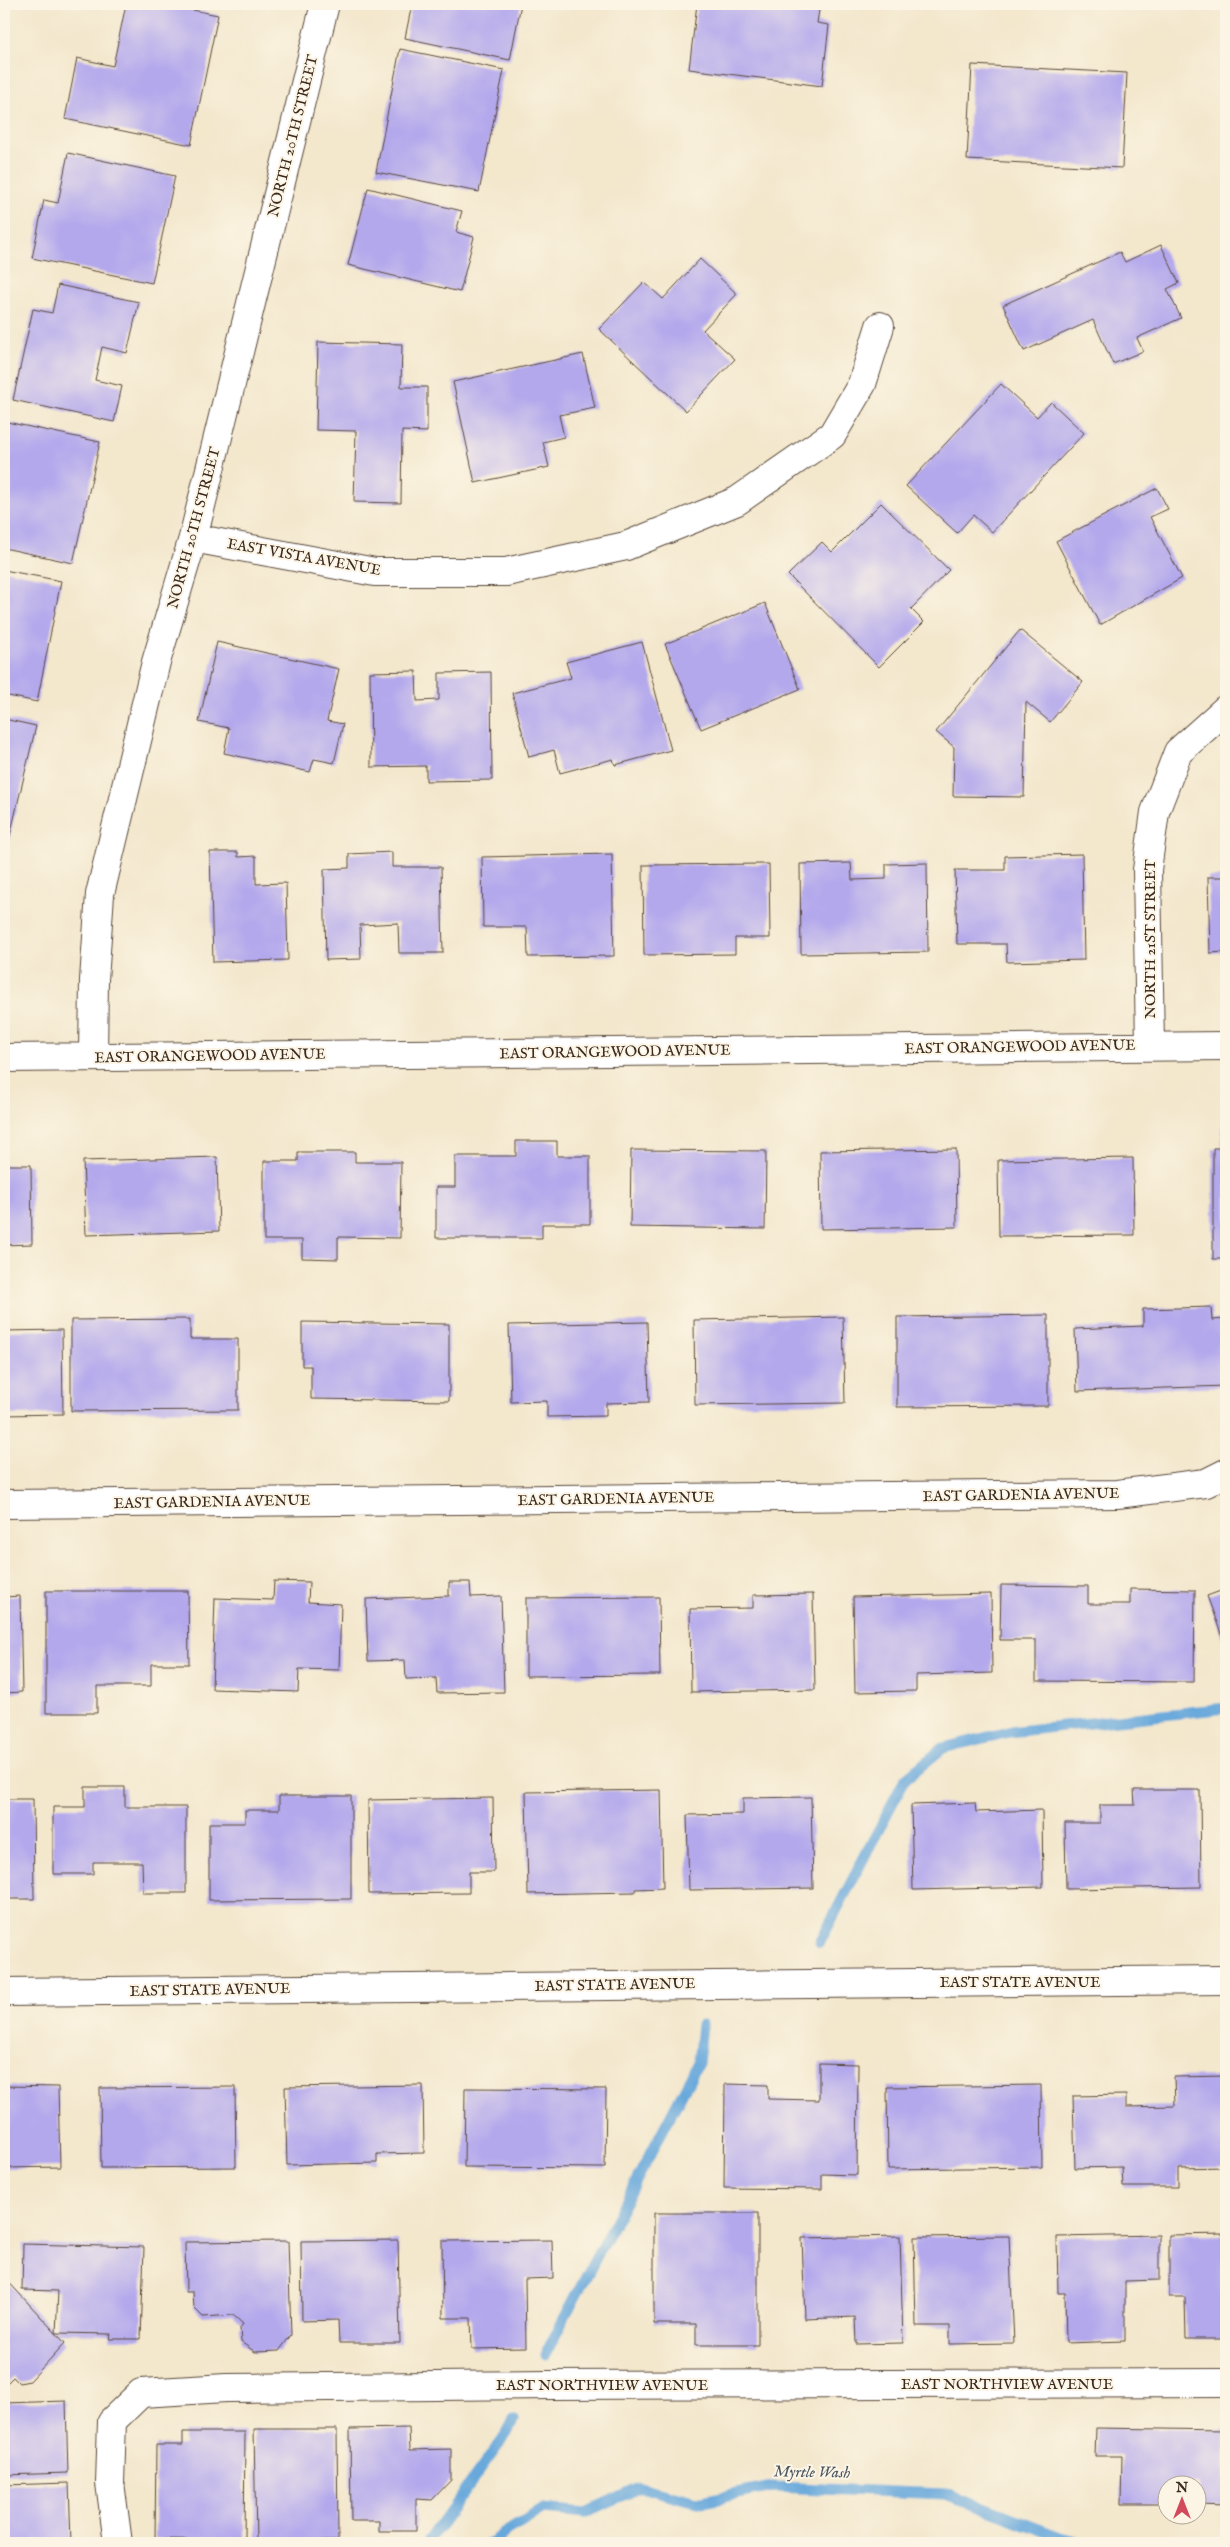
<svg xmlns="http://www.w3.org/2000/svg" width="1230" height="2547" viewBox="0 0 1230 2547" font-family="'IM FELL English',serif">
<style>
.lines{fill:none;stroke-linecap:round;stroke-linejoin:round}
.stream{stroke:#67a8db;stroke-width:11}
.building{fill:#b3a8ec}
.minor-casing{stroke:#574638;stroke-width:30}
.path{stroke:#574638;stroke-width:3;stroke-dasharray:1 4;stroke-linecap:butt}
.minor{stroke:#fff;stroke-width:28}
.labels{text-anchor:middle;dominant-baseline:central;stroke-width:4;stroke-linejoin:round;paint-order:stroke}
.street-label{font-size:15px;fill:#3b2a1e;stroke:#fcf5e5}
.water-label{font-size:16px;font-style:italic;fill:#4a5660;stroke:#fcf5e5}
</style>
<rect width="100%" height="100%" fill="#fcf5e5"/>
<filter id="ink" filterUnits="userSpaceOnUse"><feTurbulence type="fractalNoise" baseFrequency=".02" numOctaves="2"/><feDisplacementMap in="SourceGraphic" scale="10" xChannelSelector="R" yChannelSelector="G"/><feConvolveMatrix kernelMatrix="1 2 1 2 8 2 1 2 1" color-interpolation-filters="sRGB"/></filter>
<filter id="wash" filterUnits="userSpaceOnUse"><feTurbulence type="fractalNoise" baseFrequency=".0096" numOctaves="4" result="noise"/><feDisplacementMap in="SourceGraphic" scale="20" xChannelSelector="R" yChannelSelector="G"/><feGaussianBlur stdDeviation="1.12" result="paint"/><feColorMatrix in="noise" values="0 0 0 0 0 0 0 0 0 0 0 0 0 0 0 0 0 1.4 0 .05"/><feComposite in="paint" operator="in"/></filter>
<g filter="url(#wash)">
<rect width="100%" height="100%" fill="#f3e7cc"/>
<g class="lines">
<path class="stream" d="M820,1942l85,-163 38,-31 66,-16 217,-24
M545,2355l153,-292 4,-38
M427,2543l78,-107 8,-16
M489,2543l54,-34 42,4 55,-26 57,15 76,-15 173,7 114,43 24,6"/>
</g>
<g id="blocks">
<path class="building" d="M126,4h37l55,11 -27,130 -126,-26 12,-61 36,8z
M412,4h109l-11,56 -105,-22z
M697,4h123l-3,19 12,2 -7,61 -133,-17z
M400,49l104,21 -25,122 -103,-20z
M972,65l155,8 -5,95 -155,-8z
M68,153l107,23 -23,107 -120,-25 12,-58 14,3z
M368,188l94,23 -6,21 18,5 -14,55 -112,-27z
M1161,245l18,38 -12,6 14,29 -44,20 6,13 -30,13 -20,-44 -69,31 -21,-46 117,-53 5,10z
M700,259l37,35 -34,36 32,29 -49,52 -87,-82 45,-47 19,17z
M58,285l81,17 -12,51 -25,-6 -7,33 27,6 -8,36 -101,-22 20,-91 19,4z
M318,342l84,2 -1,43h26v45l-25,-1 -1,72 -47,-1 2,-71 -40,-1z
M583,354l12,54 -36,7 5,22 -21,5 6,25 -74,16 -22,-101z
M1001,384l36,33 14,-15 33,31 -92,99 -19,-17 -16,18 -51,-47z
M7,422l93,20 -27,121 -69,-15v-111z
M1157,488l11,21 -18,8 32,61 -82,47 -44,-84z
M881,503l68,67 -38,39 13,13 -45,45 -91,-92 34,-33 10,10z
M4,570l57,11 -24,121 -33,-7z
M765,603l35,86 -99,40 -36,-85z
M1020,630l63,52 -33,40 -24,-20 -2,95 -71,-1 1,-49 -18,-15z
M217,642l122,27 -12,52 16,3 -9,39 -20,-4 -4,13 -86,-19 5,-25 -30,-6z
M642,642l29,108 -56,15 -2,-6 -53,14 -6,-23 -25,7 -17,-64 59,-15 -5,-16z
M416,671l1,30 22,-1v-27l52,-1 1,108 -66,1v-15l-55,1 -1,-95z
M4,719l32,7 -28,118 -4,-1z
M210,852h28v5l18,-1v28l30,-1 2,77 -75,2z
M392,852v15h49l2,86h-44l-1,-30 -38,2 1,34 -35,1 -2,-91 25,-1v-14z
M612,854l2,102 -86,1 -1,-30h-44l-1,-70z
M1082,854l2,106 -77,2 -1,-18h-49l-2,-74h50v-14z
M851,863l1,17 34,-1v-15l41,-1 1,89 -127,2 -1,-90z
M769,864l1,74h-35v16l-91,1 -1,-90z
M1208,877h18v75l-16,1z
M1222,1125h4v134h-13v-111h9z
M516,1141h41v15h33v68h-48v14h-106v-51h19v-31h61z
M956,1149l1,78 -136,2 -1,-78z
M631,1150l135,1 -1,78 -135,-2z
M298,1152h57v10h46l-1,76 -62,-1v22l-36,-1v-18h-38v-79h34z
M217,1157l2,74 -133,4 -3,-74z
M1133,1158l1,77 -135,1 -1,-76z
M4,1165h27l1,79 -28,1z
M1211,1307l1,13 14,-1v67l-149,5 -2,-62 68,-3v-17z
M1048,1315v91l-151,1v-90z
M843,1317l2,86 -150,2 -1,-85z
M190,1319v20h48v71l-167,1v-91z
M302,1322l147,2v77l-138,-2v-33h-9z
M647,1322l2,80 -43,1v13l-59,1v-16l-36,1 -2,-77z
M62,1330l1,84 -59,1v-84z
M274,1581l35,1 -1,20 33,2 -2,66 -40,-1 -1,23 -86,-3 3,-91 58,2z
M449,1582h21l1,15 30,-1 3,96 -67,1 -1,-15 -30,1 -1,-19 -37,1 -2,-62 83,-3z
M1001,1585l87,1v18h42v-15l65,1 -1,92 -158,-1v-41h-36z
M1226,1589v58l-19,-51z
M46,1591h142l1,73h-38v22h-54v27h-51z
M813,1594l2,96 -124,2 -1,-83 63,-1v-13z
M991,1594l1,79 -76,2v16l-61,1 -2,-95z
M20,1596l2,96 -18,1v-96z
M659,1597l1,78 -134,1v-78z
M85,1787h40v20h61v86h-43l-1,-31h-49v12h-40v-67h32z
M661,1790l2,98 -28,1v3l-107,2 -2,-102z
M1134,1790h66l1,97 -135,2 -1,-66h35v-18h35z
M279,1796h72v103l-142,1v-77h36v-13h34z
M811,1797l2,91 -124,2 -2,-75 56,-1v-16z
M493,1798l1,74h-25v21l-100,1 -1,-94z
M4,1799h29l1,100h-30z
M975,1803l1,9 66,-2 1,77 -130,3 -2,-85z
M819,2063l39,1 -1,111 -35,-1v15l-98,-1 1,-104 43,1v14l51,1z
M1226,2076v91l-48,1v19h-55l-1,-20 -47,1 -2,-72 53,-1v12l49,-1 -1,-29z
M423,2085l1,68 -47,1v9l-90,2 -2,-78z
M1041,2085l1,82 -154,2 -1,-82z
M4,2086l54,1 2,80 -56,1z
M235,2087l1,80 -135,1 -1,-80z
M465,2088l141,1 -1,79 -141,-1z
M654,2213h104v132h-62v-21h-42z
M1226,2234v76h-4v29h-36l-1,-42h-16v-62z
M1159,2235v45l-34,1v60l-59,2 -1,-50h-7l-1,-56z
M900,2236l3,107 -47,1 -1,-27 -50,2 -3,-81z
M1009,2236l5,107 -64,1v-18h-34l-2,-89z
M398,2240l2,103h-61l-1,-23 -36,1 -1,-80z
M552,2240l1,38 -28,1 1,69 -54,1 -1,-31h-28l-1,-77z
M288,2241l3,94 -12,16 -24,1 -14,-10 -1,-14 3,-4 -10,-9 -30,2 -9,-9 -1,-16h-7l-1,-50z
M23,2244l121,3 -3,92h-31l1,-5 -55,-1 2,-42 -36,-1z
M4,2277l61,66 -35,38 -11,2 -6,-6 -9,9z
M66,2401l2,72 -64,2v-72z
M409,2428l1,22 41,-1v31l-19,20 -16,-1v32h-37v-10h-28l-1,-92z
M1096,2428l129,2 -1,75 -26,-1v-20h-30v20h-47l1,-48h-27z
M254,2429h83l1,112 -82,1z
M183,2432h62l-1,108 -89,-1 1,-94h27z
M69,2483l2,60h-67v-58z"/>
</g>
</g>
<g filter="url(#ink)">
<use href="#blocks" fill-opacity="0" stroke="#574638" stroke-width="1"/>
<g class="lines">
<defs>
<path id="minor" d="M193,538l182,34h131l120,-26 111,-45 95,-66 30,-51 18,-58
M1150,1046l-3,-176 8,-58 23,-60 48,-43
M93,1057l1,-77 6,-86 56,-232 37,-124 132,-534
M4,1058l1222,-12
M4,1504l1113,-10 89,-11 20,-10
M4,1992l1222,-12
M118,2543l-8,-60 2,-62 29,-28 85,-5 323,-3 677,-2"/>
</defs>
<use href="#minor" class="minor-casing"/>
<path class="path" d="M4,33l4,38 -4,12"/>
<use href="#minor" class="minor"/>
</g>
</g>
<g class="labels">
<g class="street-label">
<text transform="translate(293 136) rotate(-76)">NORTH 20TH STREET</text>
<text transform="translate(194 528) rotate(-75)">NORTH 20TH STREET</text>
<text transform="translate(304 557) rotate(10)">EAST VISTA AVENUE</text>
<text transform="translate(1150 939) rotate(-90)">NORTH 21ST STREET</text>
<text transform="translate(1020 1047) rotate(-1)">EAST ORANGEWOOD AVENUE</text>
<text transform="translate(615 1052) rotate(-1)">EAST ORANGEWOOD AVENUE</text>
<text transform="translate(210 1056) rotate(-1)">EAST ORANGEWOOD AVENUE</text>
<text transform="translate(1021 1495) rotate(-1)">EAST GARDENIA AVENUE</text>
<text transform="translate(616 1499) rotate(-1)">EAST GARDENIA AVENUE</text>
<text transform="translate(212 1502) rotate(-1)">EAST GARDENIA AVENUE</text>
<text x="1020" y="1982">EAST STATE AVENUE</text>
<text transform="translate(615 1985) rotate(-1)">EAST STATE AVENUE</text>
<text transform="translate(210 1990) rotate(-1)">EAST STATE AVENUE</text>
<text x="1007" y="2384">EAST NORTHVIEW AVENUE</text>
<text x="602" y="2385">EAST NORTHVIEW AVENUE</text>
</g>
<g class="water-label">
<text transform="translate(812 2473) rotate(1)">Myrtle Wash</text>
</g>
</g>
<rect width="1230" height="2547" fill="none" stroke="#fcf5e5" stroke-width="20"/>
<g transform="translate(1182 2500)"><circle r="24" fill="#fcf5e5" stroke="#afa495"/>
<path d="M0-4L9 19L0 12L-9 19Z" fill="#d1495b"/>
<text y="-8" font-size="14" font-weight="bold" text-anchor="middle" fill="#3b2a1e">N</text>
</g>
</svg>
